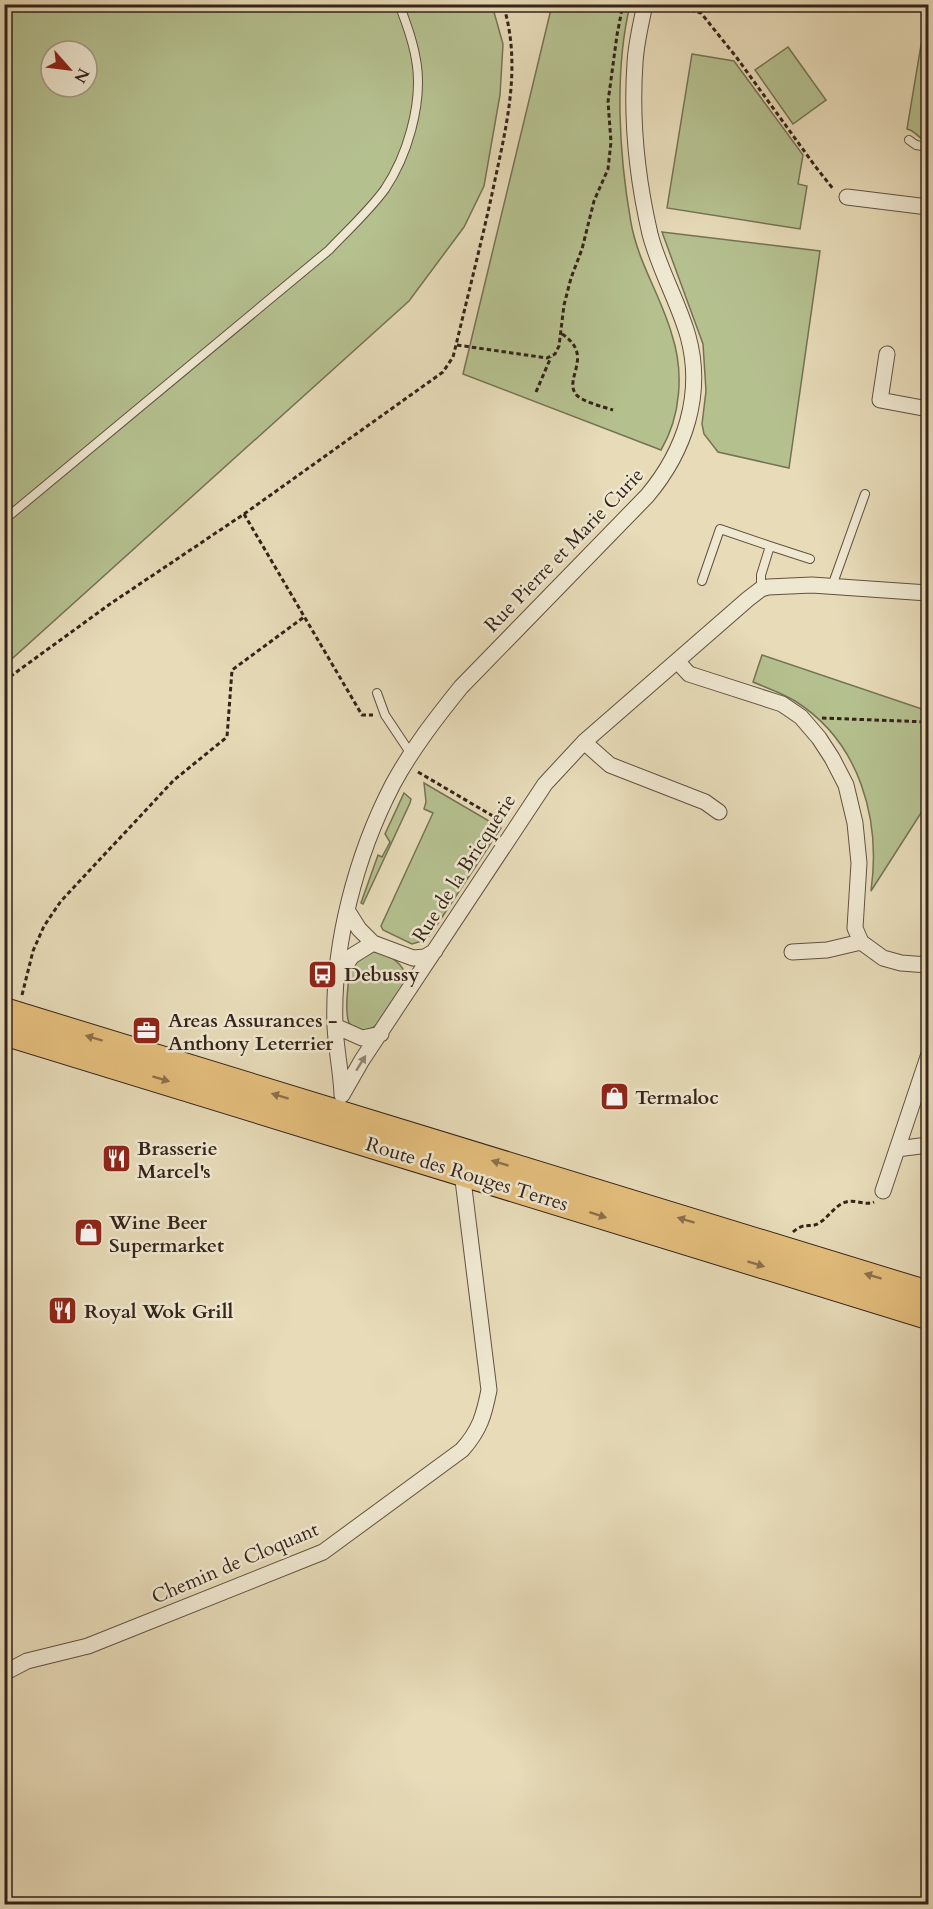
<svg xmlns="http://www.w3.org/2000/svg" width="933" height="1909" viewBox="0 0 933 1909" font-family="Cardo,serif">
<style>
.green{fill:#b5c08f;stroke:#757254;stroke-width:1.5;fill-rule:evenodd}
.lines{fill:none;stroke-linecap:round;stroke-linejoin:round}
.lane-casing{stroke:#625141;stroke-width:10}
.street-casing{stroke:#625141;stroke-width:17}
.primary-casing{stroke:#352319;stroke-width:28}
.path{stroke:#352319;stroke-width:3;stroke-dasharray:4.5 3;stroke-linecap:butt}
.lane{stroke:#efe8d1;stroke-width:8}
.street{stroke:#efe8d1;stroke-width:15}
.primary{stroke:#e4be7c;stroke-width:26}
.oneway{fill:#8c704a}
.oneway2{fill:#928675}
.labels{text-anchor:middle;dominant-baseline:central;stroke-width:5;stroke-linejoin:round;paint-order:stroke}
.street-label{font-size:20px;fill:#352319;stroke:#efe8d1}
.poi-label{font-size:20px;font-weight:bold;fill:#352319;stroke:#efe8d1;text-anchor:start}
</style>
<rect width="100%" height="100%" fill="#e7dbb8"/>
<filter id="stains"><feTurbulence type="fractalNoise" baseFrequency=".00333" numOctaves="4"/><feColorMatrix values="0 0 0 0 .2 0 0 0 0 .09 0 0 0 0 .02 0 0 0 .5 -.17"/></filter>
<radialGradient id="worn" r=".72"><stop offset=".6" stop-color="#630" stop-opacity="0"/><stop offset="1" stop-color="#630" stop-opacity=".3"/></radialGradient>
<path class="green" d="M4,5h488l11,39 -3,51 -16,91 -20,41 -55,74 -404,364zM51,51h36v36h-36z
M552,5h78c-16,67 -11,150 1,218 8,42 30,73 41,112 12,37 9,81 -11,115l-198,-76z
M921,45h7v96c-10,-1 -11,-10 -21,-12z
M788,47l38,53 -33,24 -38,-54z
M692,54l42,7 69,94 -5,29 9,2 -7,43 -133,-21z
M662,232l158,19 -31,217 -71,-16 -14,-18 -2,-10 4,-33 -3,-47z
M762,655l166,56v91l-57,89c10,-72 -11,-149 -76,-190 -13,-8 -28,-13 -42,-19z
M424,783l77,45 -70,106 -6,6 -13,4 -29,-14 -2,-4 52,-113 -9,-4 2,-7z
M404,793l7,6 -1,4 -47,101 -2,-1 17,-48 4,2 8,-15 -5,-8z
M377,950c10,5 28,13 28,27 1,9 -7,18 -12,25 -8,12 -18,35 -37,26 -3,-1 -5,-2 -7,-5 -4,-10 -2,-26 -1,-37 1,-23 9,-27 29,-36z"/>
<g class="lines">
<defs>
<path id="lane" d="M909,140l7,5 12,2
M4,520l325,-270c19,-20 40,-39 56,-61 22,-33 37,-83 32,-123 -3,-22 -10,-41 -18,-62
M702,581l18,-52 50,17
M832,586l33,-92
M761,589v-14l9,-29 40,13
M377,693l8,22 26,39"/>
<path id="street" d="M847,197l81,10
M887,354l-7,46 48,9
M677,661l12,13 93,30 19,13 18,21 13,20 14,27 9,38 4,40 -4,65 6,14 22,16 18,5 27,2
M584,742l26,23 95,37 14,10
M347,910l12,19 14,14 40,15 12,-1 10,-6
M792,952l35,-2 34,-8
M339,975l13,-19 21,-13
M335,1026l27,12 19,-4
M342,1094c-1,-23 -6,-45 -7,-68 -3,-80 21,-171 58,-242 19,-35 43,-66 68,-97l186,-191c38,-45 57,-102 41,-160 -10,-35 -29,-67 -38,-102 -13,-56 -19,-114 -15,-171 1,-20 6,-39 10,-59
M342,1095l20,-35 183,-276 39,-42 164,-143 13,-10 7,-2 44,-2 116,8
M897,1149l31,-4
M883,1191l45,-134
M4,1673l23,-12 61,-15 235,-94 139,-102c18,-20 22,-35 27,-60l-27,-218"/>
<path id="primary" d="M4,1011l924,283
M4,1032l924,284"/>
</defs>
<use href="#lane" class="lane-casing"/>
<use href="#street" class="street-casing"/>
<use href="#primary" class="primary-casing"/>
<path class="path" d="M680,4l-1,3 22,6 36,45 78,108 19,24
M562,334c32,21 3,43 13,59 4,8 29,14 38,17
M457,345l90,13 8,-4 4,-8 5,-41 7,-27 11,-29 12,-48 14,-32 3,-27 -3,-40 9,-67 6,-31
M536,392l15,-35
M244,514l118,201h11
M4,681l106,-77 134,-90 199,-142 10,-15 3,-12c12,-50 25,-101 36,-151 13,-63 31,-126 11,-190
M822,718l106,4
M418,772l85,50
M22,995l11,-44 11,-25 17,-25 113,-121 53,-43 5,-67 72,-53
M793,1232c12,-11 17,-3 26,-9 10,-6 16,-18 27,-21 9,-3 19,4 28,0"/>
<use href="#lane" class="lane"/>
<use href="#street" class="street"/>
<use href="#primary" class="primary"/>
</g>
<defs><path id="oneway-solid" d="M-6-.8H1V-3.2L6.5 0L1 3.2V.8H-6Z" transform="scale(1.5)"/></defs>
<g class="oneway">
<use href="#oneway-solid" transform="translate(94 1038) rotate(-163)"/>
<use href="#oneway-solid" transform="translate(161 1079) rotate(17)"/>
<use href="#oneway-solid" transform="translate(280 1096) rotate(-163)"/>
<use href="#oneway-solid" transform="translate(500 1163) rotate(-163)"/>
<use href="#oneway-solid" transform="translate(598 1215) rotate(18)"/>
<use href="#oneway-solid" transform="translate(686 1220) rotate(-163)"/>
<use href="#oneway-solid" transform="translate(756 1264) rotate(17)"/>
<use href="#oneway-solid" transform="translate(873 1276) rotate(-163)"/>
</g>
<use class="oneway2" href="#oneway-solid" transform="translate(361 1063) rotate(-58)"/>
<defs>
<symbol id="bus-square" viewBox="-11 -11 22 22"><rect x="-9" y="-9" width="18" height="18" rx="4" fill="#8f2418" stroke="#efe8d1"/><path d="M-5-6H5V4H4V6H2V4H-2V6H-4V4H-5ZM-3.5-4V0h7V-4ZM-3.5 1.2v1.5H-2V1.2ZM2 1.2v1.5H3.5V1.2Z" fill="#fff"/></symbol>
<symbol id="office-square" viewBox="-11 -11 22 22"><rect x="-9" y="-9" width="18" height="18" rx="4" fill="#8f2418" stroke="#efe8d1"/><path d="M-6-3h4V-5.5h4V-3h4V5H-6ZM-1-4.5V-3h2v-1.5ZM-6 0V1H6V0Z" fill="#fff"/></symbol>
<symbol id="shop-square" viewBox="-11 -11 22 22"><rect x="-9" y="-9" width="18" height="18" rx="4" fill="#8f2418" stroke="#efe8d1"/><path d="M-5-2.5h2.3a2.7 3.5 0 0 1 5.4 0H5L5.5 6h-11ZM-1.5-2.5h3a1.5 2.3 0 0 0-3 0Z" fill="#fff"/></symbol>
<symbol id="restaurant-square" viewBox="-11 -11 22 22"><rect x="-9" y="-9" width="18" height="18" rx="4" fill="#8f2418" stroke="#efe8d1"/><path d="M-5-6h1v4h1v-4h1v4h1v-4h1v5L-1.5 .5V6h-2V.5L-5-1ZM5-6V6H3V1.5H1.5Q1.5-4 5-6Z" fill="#fff"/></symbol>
</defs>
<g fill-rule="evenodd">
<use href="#bus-square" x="306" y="958" width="33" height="33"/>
<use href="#office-square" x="130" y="1014" width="33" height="33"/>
<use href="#shop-square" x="598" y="1080" width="33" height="33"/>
<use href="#restaurant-square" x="100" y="1142" width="33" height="33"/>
<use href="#shop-square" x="72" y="1216" width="33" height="33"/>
<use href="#restaurant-square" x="46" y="1294" width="33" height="33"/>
</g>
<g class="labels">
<g class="street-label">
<text transform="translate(564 550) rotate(-46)">Rue Pierre et Marie Curie</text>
<text transform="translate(464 868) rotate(-57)">Rue de la Bricquerie</text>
<text transform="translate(467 1174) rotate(17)">Route des Rouges Terres</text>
<text transform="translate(235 1563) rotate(-23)">Chemin de Cloquant</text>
</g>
<g class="poi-label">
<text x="344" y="974">Debussy</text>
<text x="168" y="1020">Areas Assurances -<tspan x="168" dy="23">Anthony Leterrier</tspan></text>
<text x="635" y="1097">Termaloc</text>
<text x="137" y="1148">Brasserie<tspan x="137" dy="23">Marcel's</tspan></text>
<text x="109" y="1222">Wine Beer<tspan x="109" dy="23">Supermarket</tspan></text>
<text x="84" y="1311">Royal Wok Grill</text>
</g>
</g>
<rect width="933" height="1909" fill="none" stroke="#e7dbb8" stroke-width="24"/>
<rect x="6" y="6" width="921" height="1897" fill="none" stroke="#352319" stroke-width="3"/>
<rect x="12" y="12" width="909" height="1885" fill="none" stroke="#352319" stroke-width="1.5"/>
<g transform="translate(69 69) rotate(118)"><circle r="28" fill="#efe8d1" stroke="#a59987" stroke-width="1.5"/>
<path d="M0-4.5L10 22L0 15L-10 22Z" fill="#8f2418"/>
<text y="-9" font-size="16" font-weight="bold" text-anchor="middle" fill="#352319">N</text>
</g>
<rect width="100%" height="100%" filter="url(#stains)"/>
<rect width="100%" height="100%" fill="url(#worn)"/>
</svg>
